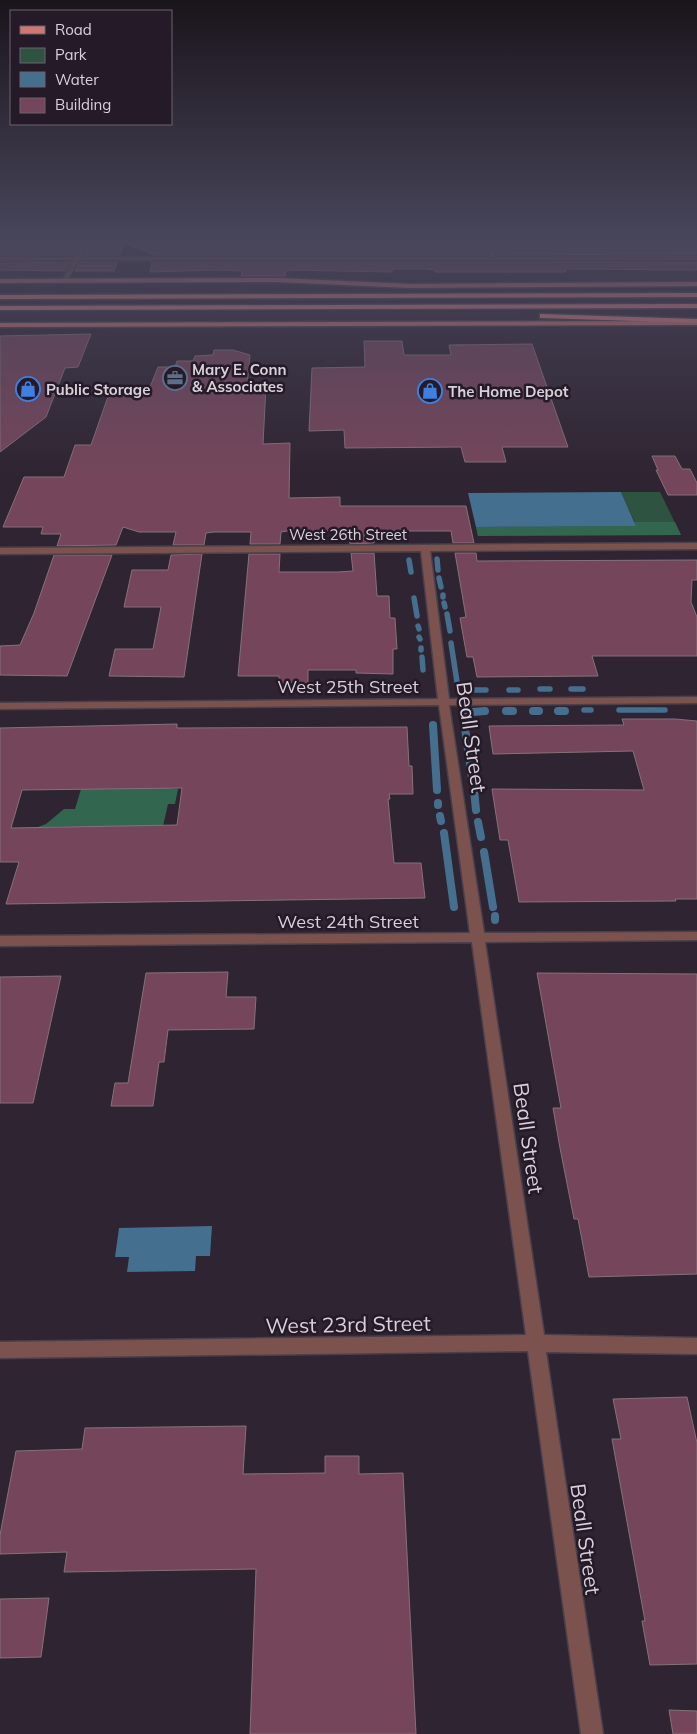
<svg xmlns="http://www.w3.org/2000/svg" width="697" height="1734" viewBox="0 0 697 1734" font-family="Mulish,sans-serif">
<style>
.green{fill:#2e5341}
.forest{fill:#32664e}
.water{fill:#446f8e}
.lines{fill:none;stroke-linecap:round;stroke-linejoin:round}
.stream-far1{stroke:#446f8e;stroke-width:5.5}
.stream{stroke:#446f8e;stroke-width:8}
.building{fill:#75465b;stroke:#86717a;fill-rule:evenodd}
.minor-casing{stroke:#4a404c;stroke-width:3}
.major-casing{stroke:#4a404c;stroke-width:3}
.highway-casing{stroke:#4a404c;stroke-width:3}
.minor{fill:#7c524f;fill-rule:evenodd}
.major{fill:#cf7873;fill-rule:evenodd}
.highway{fill:#f08781;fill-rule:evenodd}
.labels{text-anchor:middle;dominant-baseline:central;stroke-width:5;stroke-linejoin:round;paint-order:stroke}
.far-poi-label{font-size:15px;font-weight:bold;fill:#d8d1da;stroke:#251a27;text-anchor:start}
.far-street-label{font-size:15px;fill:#d8d1da;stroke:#251a27}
.street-label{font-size:18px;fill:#d8d1da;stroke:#251a27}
.near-street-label{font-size:21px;fill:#d8d1da;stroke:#251a27}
</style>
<rect width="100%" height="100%" fill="#2f2431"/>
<path class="green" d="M621,492h39l21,43 -203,1 -2,-9 160,-2z"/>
<path class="forest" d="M634,522h41l6,13 -203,1 -2,-9 160,-1z
M168,788l10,1 -3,15h-7l-5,22 -125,1 8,-3 18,-15h11l6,-20z"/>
<path class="water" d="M621,492l15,34 -160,1 -8,-34z
M212,1226l-2,30h-14l-1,15 -68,1 2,-15h-14l4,-29z"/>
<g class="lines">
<path class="stream-far1" d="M437,559l1,11
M409,560l2,12
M439,578l2,9
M443,595v2
M414,598l3,18
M444,603l1,4
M447,614l3,17
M418,626l1,3
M419,637l1,2
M451,643l6,39
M421,648v2
M422,657l1,13
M540,689h10
M571,689h12
M471,690h15
M509,690h9
M584,710h7
M619,710h46
M506,711h7
M533,711h6
M558,711h7
M479,712l6,-1"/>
<path class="stream" d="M506,711h7
M533,711h6
M558,711h7
M473,712l12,-1
M463,714l9,64
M433,725l4,65
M474,790l2,20
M438,803v2
M440,816l1,5
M478,822l3,15
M444,833l10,74
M484,852l9,55
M495,916v4"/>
</g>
<path class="building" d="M0,234h86l-12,21h-74z
M95,234h386l7,21h-333l-31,-12 -4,12h-36z
M490,234h207v20l-200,1z
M71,262l-5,9 -66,-1v-7z
M80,262h37l-3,9h-39z
M152,262h545v8l-132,-1 1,3h-131v-2l-8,-1h-35v3l-106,-2 -1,6h-44l1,-5 -24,-1 -68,2z
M91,334l-13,33 -13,1 -19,49 -46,35v-116z
M364,341h38l2,14h47l-2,-10 83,-1 36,103h-66l4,15h-41l-4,-15 -116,1 -1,-18 -35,1 3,-63 53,-1z
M214,350h19l17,5 -3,31h19l-3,58 27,-1 -1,55 51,-1v9h126l8,37h-21l-2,-12h-78l1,12 -24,1 -1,-11h-7v-2h-55l-6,1 -1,12h-30l1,-12h-37l-8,1 -2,12h-31l3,-13h-37l-16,-5 -7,18 -59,1 4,-12h-20l2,-7h-40l21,-50h40l11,-32h16l20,-57 39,-1 8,-20h17l2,-6h16l2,-5 18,-1z
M652,456h23l7,13h8l7,14v12h-29l-12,-25h2z
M351,553h23l3,43h12l1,22h5l2,31h-4v25l-37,-1v-3h-48v13h-29v-7h-41l11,-122h31l-1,18h59l15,-1z
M455,553h21l1,8 220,-1v20h-5l-1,22 6,15v39h-105l6,20 -121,1 -4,-20h-6l-7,-39 6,-1z
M202,554l-18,123 -75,-1 6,-27h38l8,-42h-37l8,-37h36l3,-15z
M54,555h58l-45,121 -67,-1v-29l20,-1 14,-32z
M622,719h53l22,2v178h-22l1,2 -157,1 -11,-62h-8l-8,-51 152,1 -11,-39 -140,3 -4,-28 135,-1z
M177,724v4l230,-1 2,39h3l1,28h-24l1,5h-2l6,64h27l4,35 -419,6 13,-42h-19v-134zM182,788l-5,37 -166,3 11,-38z
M228,972l-2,25h30l-2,32 -86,1 -4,32h-5l-6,44h-42l4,-23h13l18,-110z
M537,973l160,1v300l-108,3 -11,-58h-4l-14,-71 -7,-40h8z
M61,976l-28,127h-33v-126z
M687,1397l10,46v221l-47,1 -8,-44h3l-33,-182h9l-8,-40z
M246,1426l-3,48 82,-1v-17h34v18l44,-1 13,261h-166l6,-165 -192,3 3,-20 -67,2v-19l16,-84 66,-2 3,-21z
M49,1598l-8,59 -41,1v-59z
M669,1710l28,1v23h-24z"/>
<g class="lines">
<defs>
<path id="minor" d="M88,234h5l-12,23h410l-8,-23h5l8,23 201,-1v4h-618l-14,23 -3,-2 12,-21 -74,1v-4h75z
M697,543v6l-267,2 19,148 248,-2v6l-248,2 35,228 213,-1v8l-212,2 59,393 153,3v16l-151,-2 57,382h-22l-53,-383 -528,7v-16l526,-7 -54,-393 -472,4v-10l470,-3 -31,-228 -439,4v-6l438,-4 -17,-148 -421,3v-6z"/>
<path id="major" d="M277,278l134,6 286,-2v4l-286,2 -134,-6 -277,1v-4z
M697,321v4l-697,2v-4z"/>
<path id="highway" d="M697,293v4l-697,2v-4z
M697,304v4l-697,2v-4z
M540,314l157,5v4l-154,-5h-3z"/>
</defs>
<use href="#minor" class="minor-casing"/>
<use href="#major" class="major-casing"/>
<use href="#highway" class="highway-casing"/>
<use href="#minor" class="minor"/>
<use href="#major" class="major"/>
<use href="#highway" class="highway"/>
</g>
<linearGradient id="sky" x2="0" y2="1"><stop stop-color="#1a141b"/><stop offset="0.49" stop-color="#47455a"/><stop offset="1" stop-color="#47455a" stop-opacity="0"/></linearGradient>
<rect width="697" height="477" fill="url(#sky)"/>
<defs>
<symbol id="office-ring" viewBox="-11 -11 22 22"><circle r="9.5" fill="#251a27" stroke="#5c6f8a" stroke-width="1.5"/><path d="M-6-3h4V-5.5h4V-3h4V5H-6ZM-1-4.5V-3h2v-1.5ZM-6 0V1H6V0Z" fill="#5c6f8a"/></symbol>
<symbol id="shop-ring" viewBox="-11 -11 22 22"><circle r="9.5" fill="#251a27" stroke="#3f7fe0" stroke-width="1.5"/><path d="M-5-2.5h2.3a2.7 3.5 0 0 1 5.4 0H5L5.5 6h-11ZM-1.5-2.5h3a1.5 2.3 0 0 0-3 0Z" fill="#3f7fe0"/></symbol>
</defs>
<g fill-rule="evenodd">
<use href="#office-ring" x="161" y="364" width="28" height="28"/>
<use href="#shop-ring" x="14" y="375" width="28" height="28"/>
<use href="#shop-ring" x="416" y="377" width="28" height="28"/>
</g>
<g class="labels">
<g class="far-poi-label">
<text x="192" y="369">Mary E. Conn<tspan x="192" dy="17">&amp; Associates</tspan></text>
<text x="46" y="389">Public Storage</text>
<text x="448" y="391">The Home Depot</text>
</g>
<g class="far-street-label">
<text x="348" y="534">West 26th Street</text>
</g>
<g class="street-label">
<text x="348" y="686">West 25th Street</text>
<text x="348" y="921">West 24th Street</text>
</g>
<g class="near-street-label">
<text transform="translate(472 737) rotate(82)">Beall Street</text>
<text transform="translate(529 1138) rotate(82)">Beall Street</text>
<text transform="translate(348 1324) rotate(-1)">West 23rd Street</text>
<text transform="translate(586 1539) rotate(82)">Beall Street</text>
</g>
</g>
<rect x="10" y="10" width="162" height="115" fill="#251a27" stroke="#6d636f"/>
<rect x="20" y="26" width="25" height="8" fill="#cf7873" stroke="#6d636f"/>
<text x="55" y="35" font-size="15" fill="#d8d1da">Road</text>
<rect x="20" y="48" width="25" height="15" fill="#2e5341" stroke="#6d636f"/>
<text x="55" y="60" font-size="15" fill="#d8d1da">Park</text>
<rect x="20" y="72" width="25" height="15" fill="#446f8e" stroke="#6d636f"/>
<text x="55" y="85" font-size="15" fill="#d8d1da">Water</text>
<rect x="20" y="98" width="25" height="15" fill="#75465b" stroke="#6d636f"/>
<text x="55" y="110" font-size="15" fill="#d8d1da">Building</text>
</svg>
